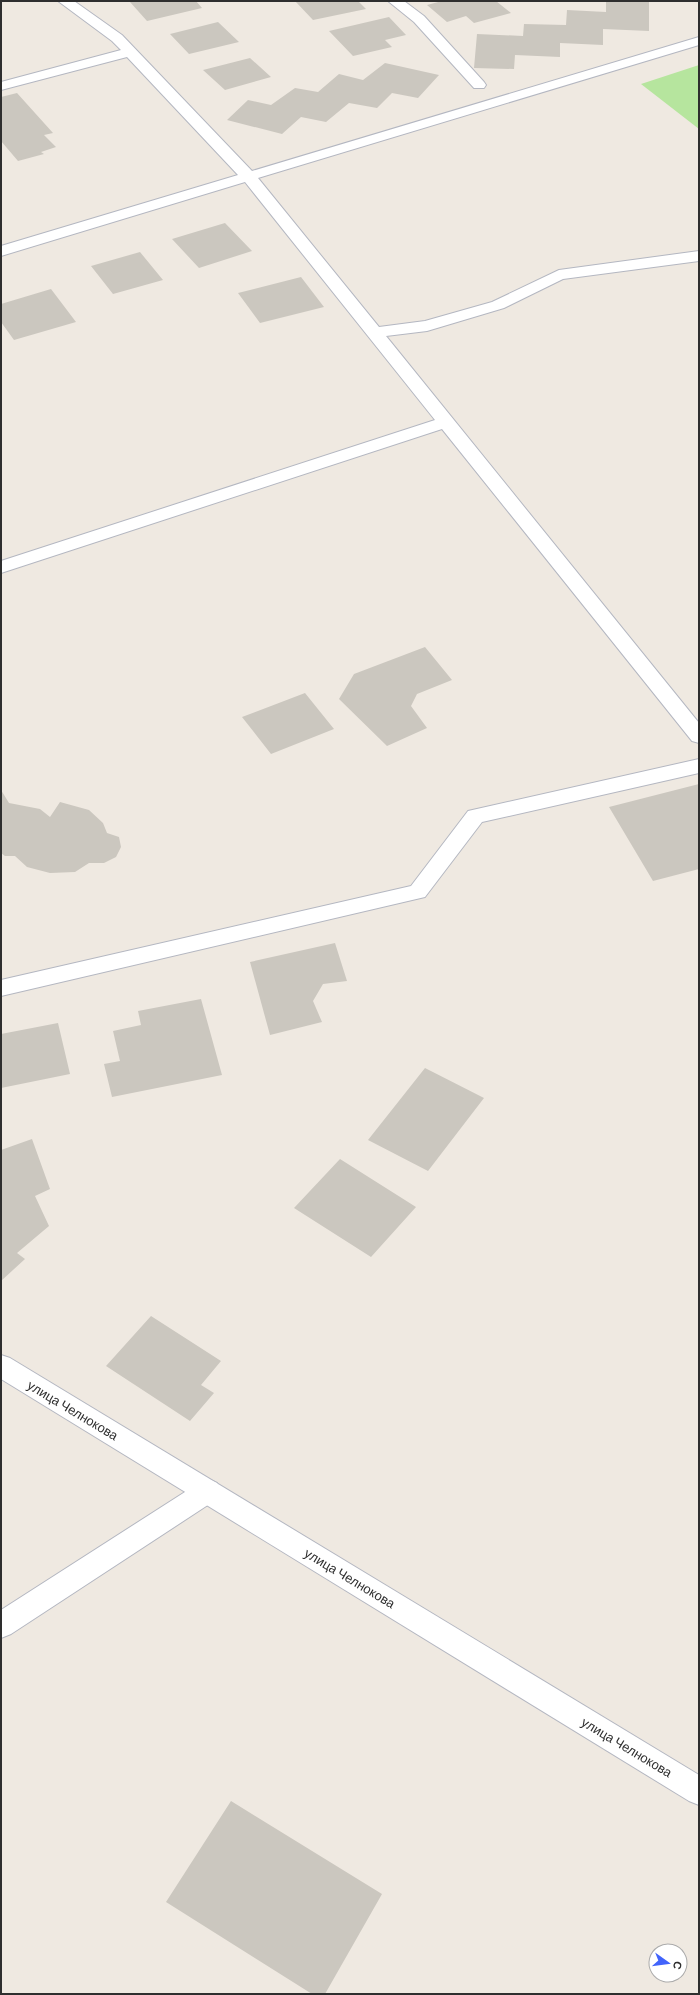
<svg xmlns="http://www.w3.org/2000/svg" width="700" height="1995" viewBox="0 0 700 1995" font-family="Barlow,sans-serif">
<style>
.green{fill:#b6e59e}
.building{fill:#cbc7bf}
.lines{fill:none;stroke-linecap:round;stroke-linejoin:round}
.lane-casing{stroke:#b4b7c1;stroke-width:2}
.street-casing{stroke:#b4b7c1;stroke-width:2}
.lane{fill:#fff;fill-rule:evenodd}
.street{fill:#fff;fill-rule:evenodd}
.labels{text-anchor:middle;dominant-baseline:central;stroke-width:4;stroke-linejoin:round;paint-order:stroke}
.near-street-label{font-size:13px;fill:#2e2e2e;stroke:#fff}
</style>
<rect width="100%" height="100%" fill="#efe9e1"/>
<path class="green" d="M699,65v64l-58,-45z"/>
<path class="building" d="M136,1h60l6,7 -55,13 -17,-19z
M295,1h63l8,8 -53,11z
M442,1h54l15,12 -37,10 -8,-7 -19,6 -20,-17z
M606,1l43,1v29l-46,-2v16l-43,-2v14l-45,-2 -1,14 -40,-1 3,-34 46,2 1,-12 42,1 1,-15 39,2z
M389,17l17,18 -21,5 7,7 -39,9 -24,-25z
M218,22l21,20 -50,12 -19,-20z
M250,58l21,19 -46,13 -22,-20z
M385,63l54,12 -21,23 -26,-5 -15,15 -28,-5 -23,19 -25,-5 -19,17 -55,-14 21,-20 23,5 24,-17 23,4 21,-18 24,6z
M17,93l36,40 -9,2 12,12 -15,5 3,2 -26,7 -17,-20v-44z
M225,223l27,28 -53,17 -27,-29z
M140,252l23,28 -50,14 -22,-28z
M301,277l23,30 -64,16 -22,-30z
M51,289l25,33 -62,18 -13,-18v-18z
M425,647l27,33 -35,14 -6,12 16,22 -40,18 -48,-47 15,-25z
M305,693l29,36 -63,25 -29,-37z
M699,784v85l-46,12 -44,-74z
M1,790l8,13 31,6 10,8 10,-15 29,8 14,13 4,10 12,4 2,10 -5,10 -12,6h-15l-14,9 -25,1 -23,-6 -12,-11h-10l-4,-3z
M335,943l12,38 -24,3 -10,17 9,21 -52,13 -20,-73z
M201,999l21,76 -110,22 -8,-33 16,-3 -7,-30 28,-6 -3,-14z
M58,1023l12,51 -69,14v-54z
M425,1068l59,30 -56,73 -60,-31z
M32,1139l18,50 -15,7 14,30 -32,27 8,6 -24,22v-131z
M340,1159l76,48 -45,50 -77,-49z
M151,1316l70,45 -20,24 13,8 -24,28 -84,-55z
M231,1801l151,93 -57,100h-13l-146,-92z"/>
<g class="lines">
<defs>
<path id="lane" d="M58,1h16l48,34 130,136 447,-134v8l-441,133 121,149 46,-6 67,-19 67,-32 140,-19v10l-136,18 -59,29 -77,23 -41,5 313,387v20l-7,-2 -250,-312 -441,144v-12l434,-141 -190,-238 -244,74v-10l237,-71 -111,-118 -126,33v-8l120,-32 -9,-9z
M388,1h16l20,15 60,66 2,3 -2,3h-10l-60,-66z
M699,759v14l-217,49 -57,75 -424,99v-16l410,-94 57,-75z
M208,1479l9,4 4,8 -4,8 -206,135 -10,4v-28l198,-127z"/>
<path id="street" d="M1,1355l9,3 689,417v30l-10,-4 -688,-422z"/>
</defs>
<use href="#lane" class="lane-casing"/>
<use href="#street" class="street-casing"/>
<use href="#lane" class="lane"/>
<use href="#street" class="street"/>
</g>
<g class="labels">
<g class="near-street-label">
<text transform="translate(73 1410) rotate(31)">улица Челнокова</text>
<text transform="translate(350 1578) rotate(31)">улица Челнокова</text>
<text transform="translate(627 1747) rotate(31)">улица Челнокова</text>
</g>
</g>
<rect width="700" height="1995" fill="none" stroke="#2e2e2e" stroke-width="4"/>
<g transform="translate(668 1963) rotate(104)"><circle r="19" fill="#ffffff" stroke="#ababab"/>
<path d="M0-3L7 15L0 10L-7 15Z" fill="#4264fb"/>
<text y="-6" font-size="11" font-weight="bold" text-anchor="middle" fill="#2e2e2e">С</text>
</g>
</svg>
